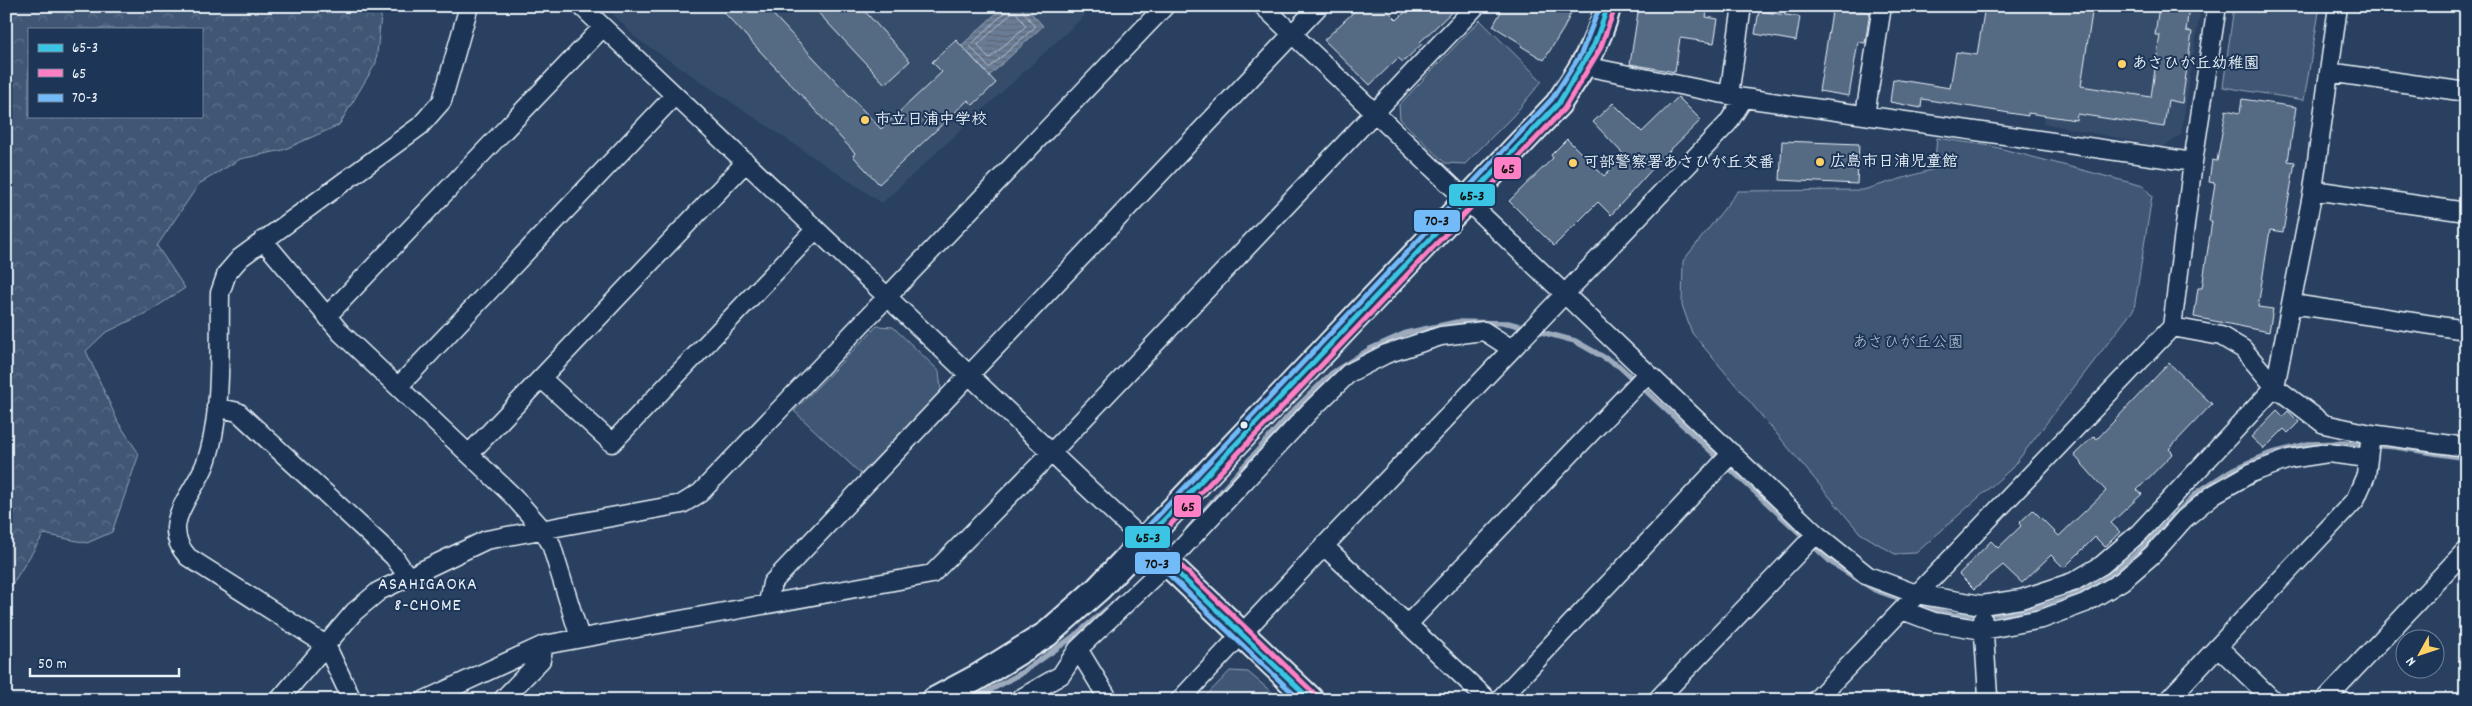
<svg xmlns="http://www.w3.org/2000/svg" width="2472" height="706" viewBox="0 0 2472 706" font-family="Dekko,'Klee One',sans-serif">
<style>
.built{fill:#364d6b}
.green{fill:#415774;stroke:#94a4b6}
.forest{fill:url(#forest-crowns);stroke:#94a4b6;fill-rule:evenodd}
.water{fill:url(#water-rules);stroke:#9dabbd}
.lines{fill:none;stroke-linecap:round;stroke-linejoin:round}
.shore{stroke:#b6c2d0;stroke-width:1}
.stream{stroke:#9dabbd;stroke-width:5.5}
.building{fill:#556a83;stroke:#e8f1f8}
.street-casing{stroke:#e8f1f8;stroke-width:21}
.secondary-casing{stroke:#e8f1f8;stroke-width:29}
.street{stroke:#1d3557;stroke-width:18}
.secondary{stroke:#1d3557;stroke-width:25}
.bus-1-casing{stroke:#1d3557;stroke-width:9}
.bus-2-casing{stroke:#1d3557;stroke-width:9}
.bus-3-casing{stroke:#1d3557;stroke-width:9}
.bus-1{stroke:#3ac5e4;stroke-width:5}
.bus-2{stroke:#ff80c5;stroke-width:5}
.bus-3{stroke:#73baf8;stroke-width:5}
.poi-dot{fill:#ffd166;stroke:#1d3557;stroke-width:2}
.bus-dot{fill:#e8f1f8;stroke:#1d3557;stroke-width:2}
.labels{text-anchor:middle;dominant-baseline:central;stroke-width:4;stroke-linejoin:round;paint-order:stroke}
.poi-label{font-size:16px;font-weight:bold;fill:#e8f1f8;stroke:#1d3557;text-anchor:start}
.park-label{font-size:16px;fill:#b6c3d0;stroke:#1d3557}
.neighbourhood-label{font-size:18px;letter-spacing:1px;fill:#e8f1f8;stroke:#1d3557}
.line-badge{stroke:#1d3557;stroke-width:2}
.pale-badge-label{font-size:14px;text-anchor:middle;font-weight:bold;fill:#111}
</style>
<defs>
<pattern id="forest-crowns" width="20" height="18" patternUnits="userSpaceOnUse" patternTransform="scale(1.25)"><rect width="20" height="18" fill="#415774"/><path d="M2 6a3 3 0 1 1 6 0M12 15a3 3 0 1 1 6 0" fill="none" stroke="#5c7089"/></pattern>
<pattern id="water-rules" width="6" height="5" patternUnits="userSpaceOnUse" patternTransform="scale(1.25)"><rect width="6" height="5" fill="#6b7c95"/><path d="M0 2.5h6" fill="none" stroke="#5a6573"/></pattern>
</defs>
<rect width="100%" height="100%" fill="#294061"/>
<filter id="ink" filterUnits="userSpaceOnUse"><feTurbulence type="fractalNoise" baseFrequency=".02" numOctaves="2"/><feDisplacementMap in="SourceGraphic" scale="10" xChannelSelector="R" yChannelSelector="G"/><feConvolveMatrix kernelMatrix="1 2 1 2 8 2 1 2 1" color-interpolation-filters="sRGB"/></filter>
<g filter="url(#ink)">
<path class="built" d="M605,6h490l-213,197 -246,-165z
M2060,6h141l-20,129 -18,12 -120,-24z"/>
<path class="green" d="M2234,6h86l-16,94 -81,-13z
M1480,20l62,61 -29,35 -48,48 -20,-1 -45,-44 -1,-14z
M1937,138l54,8 152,40 9,10 -18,113 -122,159 -96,85 -21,1 -35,-21 -168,-200 -10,-28 1,-44 55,-70 125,-1 71,-21z
M877,326l16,1 46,44 2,19 -80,84 -67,-63z
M1230,671l18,1 33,28h-79z"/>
<path class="forest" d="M6,6h376l-6,57 -37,62 -56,25 -43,9 -41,25 -42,62 28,42 -35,23 -45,22 -19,18 32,71 21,32 -27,78 -25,11 -43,-9 -38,60zM29,29h172v87h-172z"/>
<path class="water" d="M1004,6h21l18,20 -54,50 -28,-30z"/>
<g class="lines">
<path class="shore" d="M1007,6l-2,6 -35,34 19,22 46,-41 -12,-16 -1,-5
M1013,12h3l10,14 -37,33 -11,-14z"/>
<path class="stream" d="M1188,529l103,-116 41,-40 38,-24 36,-16 51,-11 51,1 67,18 44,25 213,197 43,27 48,17 31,8 63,-2 47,-13 36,-18 35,-27 63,-63 32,-21 39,-17 39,-10 36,-1 52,4 70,11
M972,700l48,-26 53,-37 48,-40"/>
</g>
<path class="building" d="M718,6h47l116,123 61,-57 -10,-10 24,-22 40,43 -23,22 -5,-5 -89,84 -26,-28 2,-3z
M812,6h48l50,55 -25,23z
M1360,6h23l14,14 14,-14h47l-38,36 2,2 -19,18 -5,-4 -28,27 -46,-45z
M1504,6h70l-10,22 -20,32 -23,-14 1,-2 -29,-18z
M1639,6l68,6 -1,5 12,2 -4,24 -34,-5 -5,34 -45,-8z
M1833,6l37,6 -5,31 -7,-1 -9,54 -30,-5z
M1985,6h108l-12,80 70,11 9,-62h-5l4,-29h30l-3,25 6,1 -10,71 -14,-3 -4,27 -87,-13 -1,6 -48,-7v3l-106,-17 -1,9 -31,-6 3,-23 57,9 6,-36 21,3z
M1759,11l41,6 -4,24 -41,-7z
M1678,97l23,23 -39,38 -51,57 -13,-13 -44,44 -45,-45 44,-43 -2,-3 16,-16 37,37 20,-21 -31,-33 20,-19 29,29z
M2242,99l54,8 -8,54 7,1 -12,70 -13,-2 -12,77 15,2 -4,23 -75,-15 4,-29h4l10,-67h-3l6,-38 -6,-1 3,-22 5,1 9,-51 14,3z
M1782,141l77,3 -2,40 -77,-4z
M2169,363l43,41 -43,45 4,4 -36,37 5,4 -31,29 9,9 -15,15 -10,-10 -31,31 -13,-13 -29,28 -19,-18 -29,24 -15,-15 32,-33 7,7 23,-22 -2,-3 14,-13 26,26 47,-45 -32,-36 20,-19 3,3z
M2277,410l6,6 5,-5 11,11 -11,11 -4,-4 -20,20 -13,-12z"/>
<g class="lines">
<defs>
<path id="street" d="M581,6l563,535
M1263,6l553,528 52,42 48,18 66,11 39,-6 52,-17 29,-17 37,-32 136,-146 38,-197 25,-184
M1584,66l160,32 449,64
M2329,72l137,20
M1729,95l13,-89
M1865,115l17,-109
M2313,190l153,22
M263,240l78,93 172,163 30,34 8,14 29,94
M2292,304l174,26
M327,316l276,-289
M2172,327l49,9 22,13 32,38 49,37 47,10 95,13
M541,378l71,65 204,-214
M398,387l277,-292
M216,407l22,5 156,145 14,20
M469,454l277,-292
M1324,546l164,154
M768,603l4,-20 547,-577
M1902,610l32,12 49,8 59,-11 43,-16 37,-22 31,-27 31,-35 30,-25 37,-21 38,-14 39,-6 40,5
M1983,620l5,76 4,4
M1408,624l239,-250
M2218,647l55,53
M1078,649l31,51
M279,700l75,-88 25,-21 107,-51 196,-36 18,-11 465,-487
M352,700l-26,-55 -138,-88c-30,-33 4,-60 17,-92 18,-47 14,-121 15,-172l7,-20 13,-15 180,-132 22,-25 27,-95
M425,700l119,-55 388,-71 120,-122 424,-446
M502,700l39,-40 3,-15
M1018,700l43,-25 17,-26 89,-85 143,-153 39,-38 37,-19 55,-18 43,-5 28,18
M1180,700l144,-154 404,-423 16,-25
M1499,700l233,-247
M1657,700l159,-166
M1816,700l356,-373 21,-165 24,-156
M2168,700l187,-200 11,-25 5,-41
M2325,700l141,-150"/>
<path id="secondary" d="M1144,541l167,159
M935,700l43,-23 69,-43 52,-46 459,-484c21,-31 41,-61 50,-98"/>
</defs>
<use href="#street" class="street-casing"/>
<use href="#secondary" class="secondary-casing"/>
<use href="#street" class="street"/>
<use href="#secondary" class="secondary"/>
<defs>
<path id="bus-1" d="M1311,700l-167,-159 414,-437 36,-59 14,-39"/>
<path id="bus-2" d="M1316,695l-161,-154 409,-432 36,-60 15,-41"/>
<path id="bus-3" d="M1300,700l-161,-154 -2,-8 415,-439 29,-45 19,-48"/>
</defs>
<use href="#bus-1" class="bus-1-casing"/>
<use href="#bus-2" class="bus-2-casing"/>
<use href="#bus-3" class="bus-3-casing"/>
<use href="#bus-1" class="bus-1"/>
<use href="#bus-2" class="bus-2"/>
<use href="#bus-3" class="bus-3"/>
</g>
</g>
<g class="poi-dot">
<circle cx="2122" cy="64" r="5"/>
<circle cx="865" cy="120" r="5"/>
<circle cx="1820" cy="162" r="5"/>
<circle cx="1573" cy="163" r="5"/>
</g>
<circle class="bus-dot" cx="1244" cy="425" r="4.5"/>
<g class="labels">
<g class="poi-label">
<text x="2132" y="64">あさひが丘幼稚園</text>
<text x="875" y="120">市立日浦中学校</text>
<text x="1830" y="162">広島市日浦児童館</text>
<text x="1583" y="163">可部警察署あさひが丘交番</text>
</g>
<g class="park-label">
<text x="1908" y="343">あさひが丘公園</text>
</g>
<g class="neighbourhood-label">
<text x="428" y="585">ASAHIGAOKA<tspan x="428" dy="21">8-CHOME</tspan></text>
</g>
</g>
<g class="line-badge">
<rect x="1493" y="156" width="29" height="24" rx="5" fill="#ff80c5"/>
<rect x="1448" y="183" width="48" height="24" rx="5" fill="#3ac5e4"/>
<rect x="1413" y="209" width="48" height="24" rx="5" fill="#73baf8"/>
<rect x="1173" y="494" width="29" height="24" rx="5" fill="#ff80c5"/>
<rect x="1124" y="525" width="47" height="24" rx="5" fill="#3ac5e4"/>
<rect x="1134" y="551" width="47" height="24" rx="5" fill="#73baf8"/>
</g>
<g class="pale-badge-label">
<text x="1508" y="173">65</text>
<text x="1472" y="200">65-3</text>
<text x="1437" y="225">70-3</text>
<text x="1188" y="511">65</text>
<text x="1148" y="542">65-3</text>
<text x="1157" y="568">70-3</text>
</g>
<rect width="2472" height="706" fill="none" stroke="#1d3557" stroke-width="25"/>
<rect x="12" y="12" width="2447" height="681" fill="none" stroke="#e8f1f8" stroke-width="2" filter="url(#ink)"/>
<rect x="28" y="28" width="175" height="90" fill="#1d3557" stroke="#6e8097"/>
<rect x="38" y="44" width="25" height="8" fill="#3ac5e4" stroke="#6e8097"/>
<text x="72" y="52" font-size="15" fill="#e8f1f8">65-3</text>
<rect x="38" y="69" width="25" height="8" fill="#ff80c5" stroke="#6e8097"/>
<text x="72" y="78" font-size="15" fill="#e8f1f8">65</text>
<rect x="38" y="94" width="25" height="8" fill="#73baf8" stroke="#6e8097"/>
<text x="72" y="102" font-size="15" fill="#e8f1f8">70-3</text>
<g transform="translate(2420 654) rotate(230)"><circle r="24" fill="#1d3557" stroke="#6e8097"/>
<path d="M0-4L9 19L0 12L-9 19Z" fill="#ffd166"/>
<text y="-8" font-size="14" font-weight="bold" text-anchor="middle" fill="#e8f1f8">N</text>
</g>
<path d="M30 668v8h149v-8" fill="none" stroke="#e8f1f8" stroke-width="2.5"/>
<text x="38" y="668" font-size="15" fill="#e8f1f8" stroke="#1d3557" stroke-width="4" paint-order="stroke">50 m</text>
</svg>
